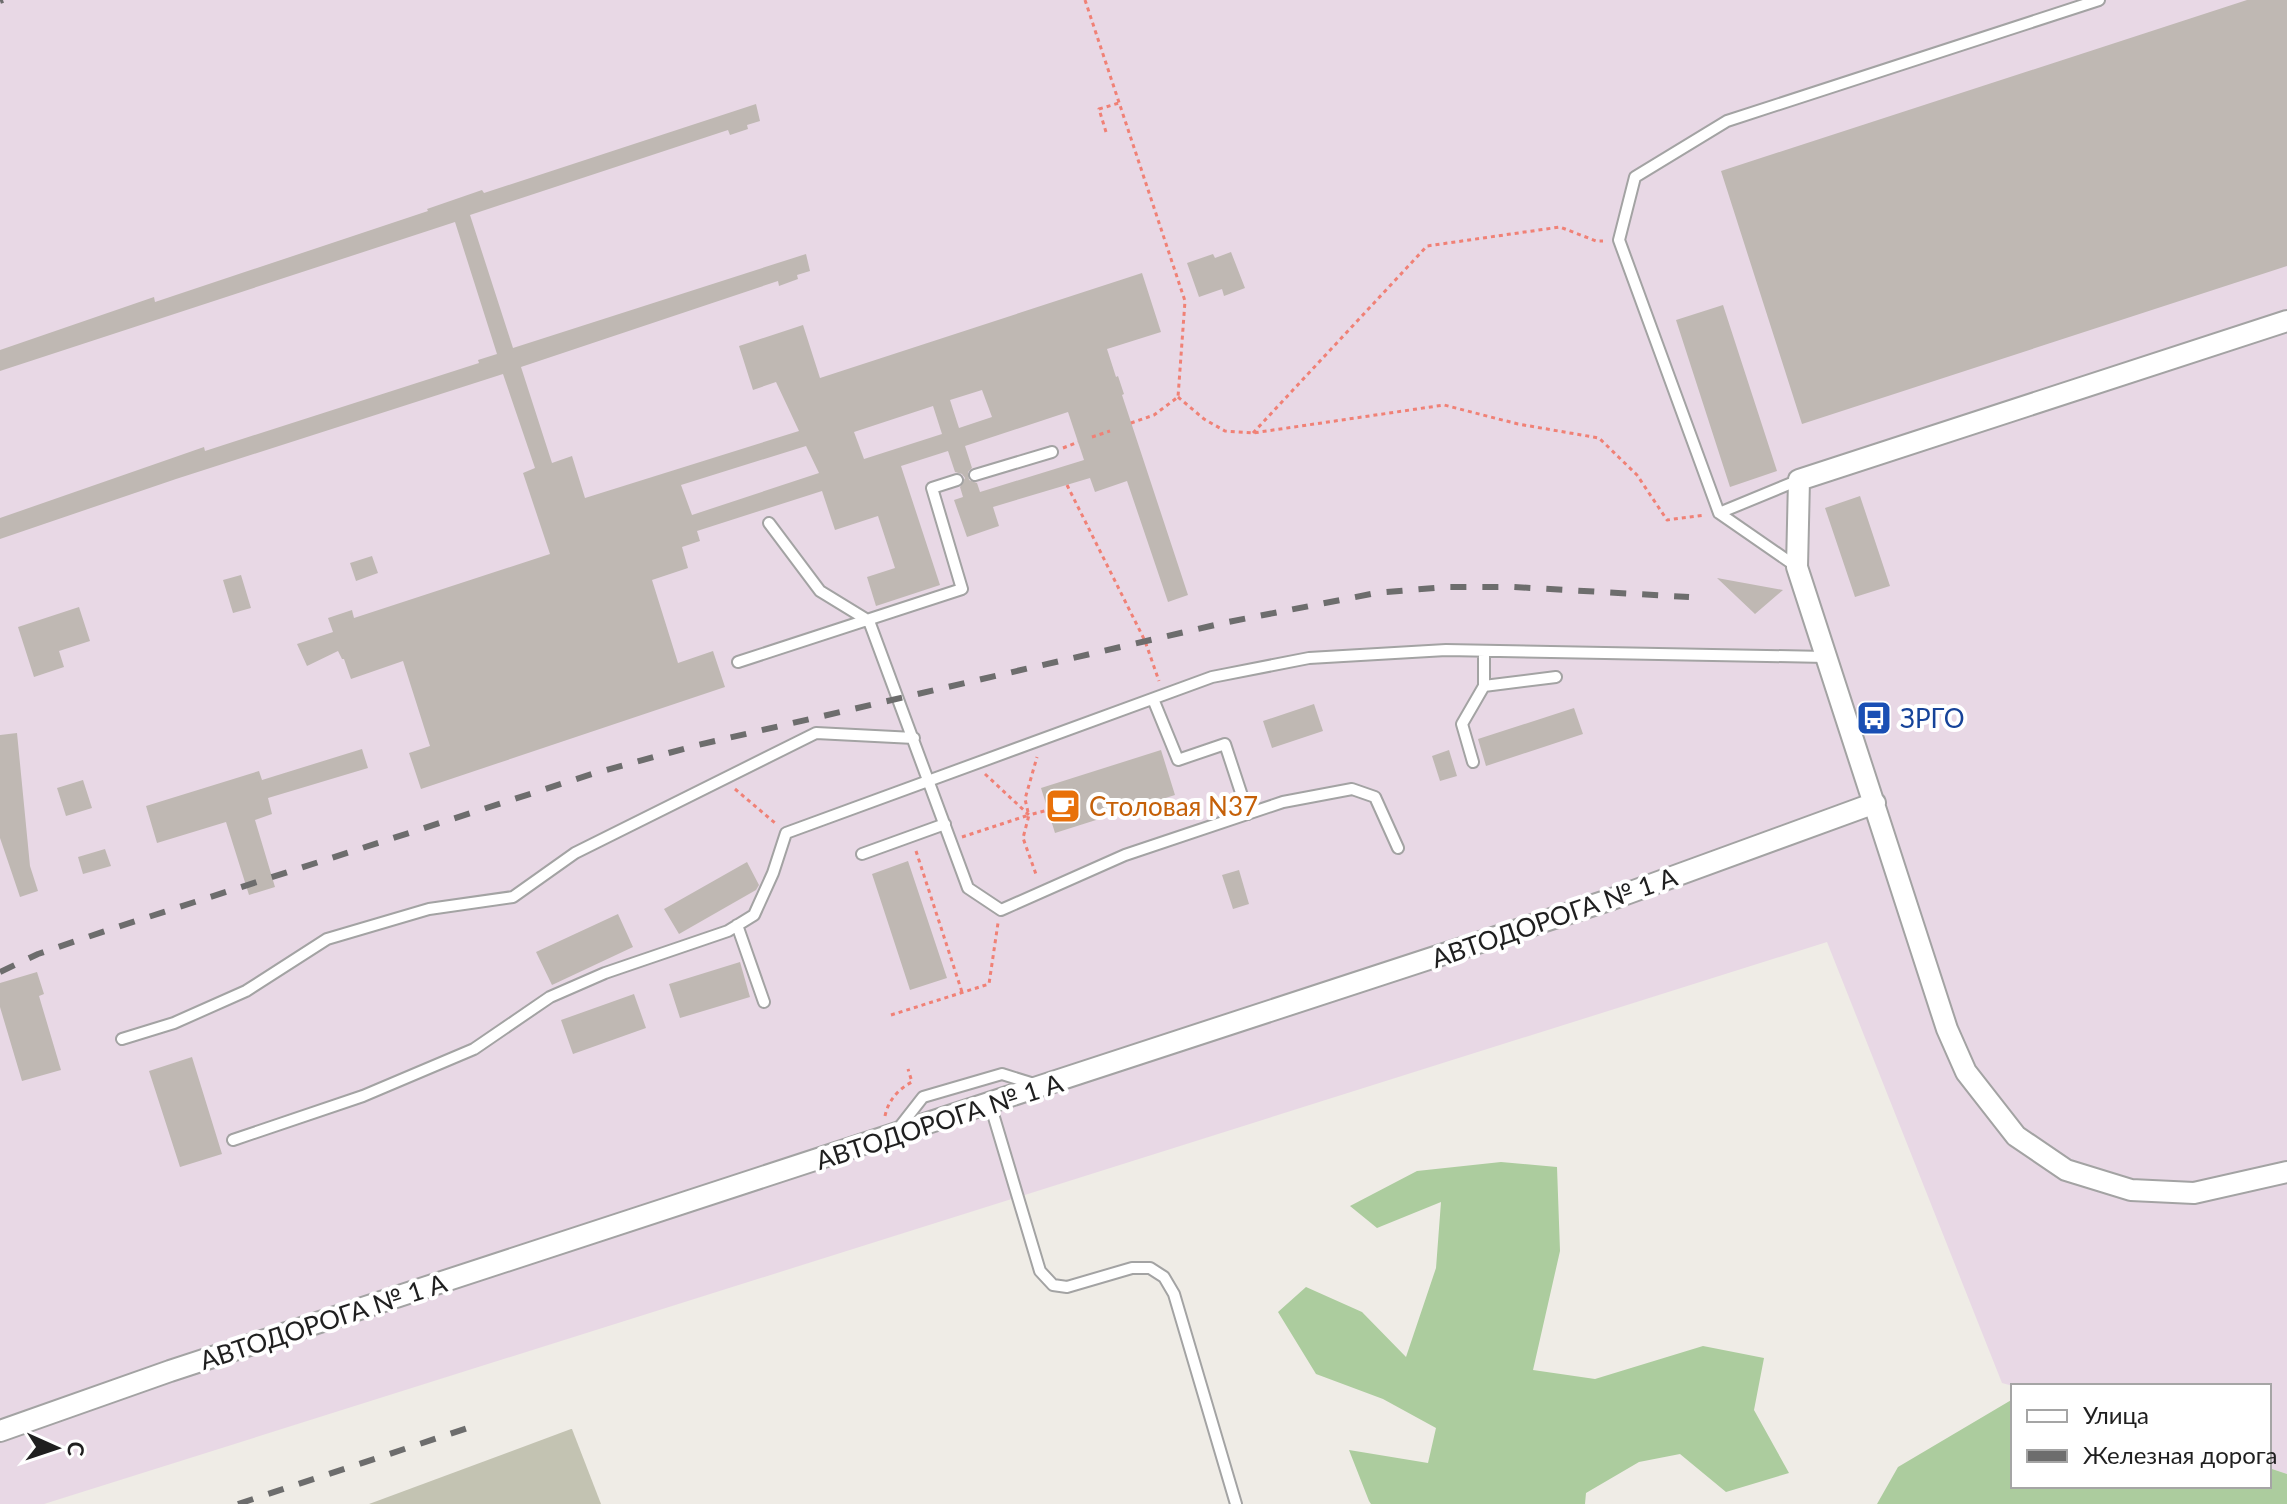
<svg xmlns="http://www.w3.org/2000/svg" width="2287" height="1504" viewBox="0 0 2287 1504" font-family="Lato,sans-serif">
<style>
.industrial{fill:#e8d8e5}
.construction{fill:#c3c3b2}
.forest{fill:#accc9e}
.building{fill:#bfb8b3;fill-rule:evenodd}
.lines{fill:none;stroke-linecap:round;stroke-linejoin:round}
.lane-casing{stroke:#a3a3a3;stroke-width:14}
.street-casing{stroke:#a3a3a3;stroke-width:24}
.path{stroke:#f08176;stroke-width:3;stroke-dasharray:4 4;stroke-linecap:butt}
.lane{stroke:#fff;stroke-width:10}
.street{stroke:#fff;stroke-width:20}
.rail{stroke:#6d6d6d;stroke-width:6;stroke-dasharray:16 16;stroke-linecap:butt}
.labels{text-anchor:middle;dominant-baseline:central;stroke-width:8;stroke-linejoin:round;paint-order:stroke}
.transit-label{font-size:26px;fill:#164399;stroke:#fff;text-anchor:start}
.food-label{font-size:26px;fill:#c56008;stroke:#fff;text-anchor:start}
.street-label{font-size:26px;fill:#1f1f1f;stroke:#fff}
</style>
<rect width="100%" height="100%" fill="#efece6"/>
<path class="industrial" d="M0,0h2287v1474l-18,-6v-82h-256l-11,-3 -175,-441 -1783,562h-44z"/>
<path class="construction" d="M572,1429l29,75h-232l202,-75z"/>
<path class="forest" d="M1501,1162l56,5 3,84 -27,119 62,9 108,-33 61,12 -10,52 35,63 -63,19 -46,-38 -41,8 -53,31 -1,11h-214l-2,-3 -20,-51 79,13 8,-35 -53,-29 -67,-25 -38,-62 28,-25 56,25 44,45 30,-89 5,-66 -64,26 -27,-22 67,-35z
M2013,1399v87h256v-18l18,6v30h-410l21,-37z"/>
<path class="building" d="M2247,0h40v266l-485,158 -81,-253z
M756,104l4,17 -13,4 1,4 -18,6 -2,-5 -258,85 43,133 293,-94 4,17 -13,4 1,4 -19,7 -1,-5 -257,86 31,96 20,-7 13,42 214,-67 -23,-49 -23,8 -14,-44 64,-21 17,53 322,-105 19,59 -54,17 9,28 2,-1 6,18 -2,1 66,200 -20,7 -41,-121 -32,11 -5,-14 -97,29 6,19 -32,11 -13,-37 9,-3 -3,-10 5,-9 -3,-4 -7,-2 -7,-21 -47,15 39,119 -64,21 -9,-29 28,-9 -17,-52 -43,14 -13,-39 -125,40 3,10 -18,6 6,21 -36,12 26,83 35,-12 12,36 -304,102 -12,-36 21,-7 -27,-85 -52,18 -7,-20h-2l-4,-8 -31,15 -10,-22 36,-12 -5,-14 24,-8 2,8 196,-64 -27,-81 12,-5 -32,-94 -327,105 -176,60v-21l204,-71 1,4 274,-88 -1,-3 19,-6 -42,-132 -455,149v-21l154,-53 1,5 273,-91 -1,-2 55,-19 2,3zM982,390l10,27 -33,11 -9,-28zM933,406l9,28 -78,25 -10,-27zM1068,412l16,48 -104,32 -3,-9 -8,-3 -1,-8 4,-4 -7,-22zM806,446l13,27 -127,42 -11,-30z
M1231,252l14,36 -21,8 -2,-7 -23,8 -12,-34 26,-9 2,4z
M1723,305l54,166 -47,16 -54,-167z
M1860,496l30,90 -35,11 -30,-89z
M372,556l6,17 -22,8 -6,-18z
M241,575l10,33 -18,5 -10,-33z
M1717,578l66,12 -28,24z
M79,607l11,34 -31,10 5,16 -30,10 -16,-50z
M1314,704l9,27 -51,17 -9,-27z
M1574,708l9,26 -97,32 -8,-27z
M17,733l13,133 8,25 -18,6 -20,-59v-103z
M362,749l6,19 -100,30 4,16 -17,6 20,67 -26,8 -23,-73 -69,21 -11,-37 113,-35 3,9z
M1161,750l14,45 -120,38 -14,-45z
M1449,750l8,26 -17,5 -8,-25z
M83,780l9,28 -26,8 -9,-28z
M105,849l6,17 -28,8 -5,-17z
M908,861l39,117 -37,12 -38,-116z
M747,862l12,23 -3,5 -77,44 -15,-25z
M1239,870l10,34 -16,5 -11,-34z
M618,914l15,33 -81,38 -16,-33z
M740,962l10,35 -70,21 -11,-34z
M37,972l7,22 -5,2 22,74 -39,11 -22,-74v-24z
M634,994l12,34 -73,26 -12,-34z
M192,1057l30,97 -42,13 -31,-96z"/>
<g class="lines">
<defs>
<path id="lane" d="M975,475l77,-23
M1719,513l80,-33
M769,523l51,68 49,30 99,267 33,22 124,-55 158,-53 69,-13 23,8 23,51
M1797,567l-78,-54 -100,-273 16,-63 92,-56 372,-121
M738,662l224,-73 -30,-101 25,-8
M1484,686l72,-9
M1153,699l25,61 47,-16 23,70
M1473,762l-11,-38 22,-38v-35
M862,854l83,-30
M737,925l27,77
M122,1039l52,-16 72,-32 81,-52 102,-30 84,-12 62,-44 241,-120 98,5
M990,1104l50,167 13,14 14,2 65,-19h18l14,9 10,17 62,210
M898,1129l25,-32 79,-23 32,10
M233,1140l130,-44 111,-47 76,-52 55,-24 123,-42 26,-16 19,-42 13,-40 426,-156 97,-19 137,-8 380,7"/>
<path id="street" d="M2287,321l-488,159 -2,87 150,462 19,43 50,64 50,34 65,20 63,3 93,-21
M0,1431l170,-60 1442,-472 263,-96"/>
</defs>
<use href="#lane" class="lane-casing"/>
<use href="#street" class="street-casing"/>
<path class="path" d="M1085,0l100,301 -7,96 -24,18 -23,8
M1106,132l-7,-23 20,-6
M1178,397l26,22 21,12 28,2 191,-28 74,19 81,14 38,37 30,45 38,-5
M1253,433l174,-187 133,-19 36,14h7
M1092,437l18,-6
M1063,448l15,-6
M1067,485l78,156 14,40
M985,774l44,41 19,-5
M735,789l40,34
M1028,812l-3,-13 12,-42
M962,837l67,-22 -6,23 14,39
M916,851l46,141
M891,1015l98,-31 9,-61
M885,1116c3,-15 13,-27 27,-34l-4,-13"/>
<use href="#lane" class="lane"/>
<use href="#street" class="street"/>
<path class="rail" d="M0,1l3,-1
M0,972l38,-18 73,-25 484,-156 103,-28 530,-123 148,-29 69,-6h69l175,10
M238,1504l242,-80"/>
</g>
<defs>
<symbol id="bus-square" viewBox="-11 -11 22 22"><rect x="-9" y="-9" width="18" height="18" rx="4" fill="#1a4fb4" stroke="#fff"/><path d="M-5-6H5V4H4V6H2V4H-2V6H-4V4H-5ZM-3.5-4V0h7V-4ZM-3.5 1.2v1.5H-2V1.2ZM2 1.2v1.5H3.5V1.2Z" fill="#fff"/></symbol>
<symbol id="cafe-square" viewBox="-11 -11 22 22"><rect x="-9" y="-9" width="18" height="18" rx="4" fill="#e8710a" stroke="#fff"/><path d="M-5.5-4.5H6V0H3Q3 3.5 0 3.5H-2.5Q-5.5 3.5-5.5 0ZM3-3.2v2h1.7v-2ZM-6 4.5H4V6H-6Z" fill="#fff"/></symbol>
</defs>
<g fill-rule="evenodd">
<use href="#bus-square" x="1854" y="698" width="40" height="40"/>
<use href="#cafe-square" x="1043" y="786" width="40" height="40"/>
</g>
<g class="labels">
<g class="transit-label">
<text x="1900" y="718">ЗРГО</text>
</g>
<g class="food-label">
<text x="1089" y="806">Столовая N37</text>
</g>
<g class="street-label">
<text transform="translate(1554 917) rotate(-19)">АВТОДОРОГА № 1 А</text>
<text transform="translate(939 1121) rotate(-18)">АВТОДОРОГА № 1 А</text>
<text transform="translate(323 1321) rotate(-18)">АВТОДОРОГА № 1 А</text>
</g>
</g>
<rect x="2011" y="1384" width="260" height="104" fill="#ffffff" stroke="#a5a5a5" stroke-width="2"/>
<rect x="2027" y="1410" width="40" height="12" fill="#ffffff" stroke="#a5a5a5" stroke-width="2"/>
<text x="2083" y="1424" font-size="24" fill="#1f1f1f">Улица</text>
<rect x="2027" y="1450" width="40" height="12" fill="#6d6d6d" stroke="#a5a5a5" stroke-width="2"/>
<text x="2083" y="1464" font-size="24" fill="#1f1f1f">Железная дорога</text>
<g transform="translate(56 1448) rotate(93)" stroke="#ffffff" stroke-width="6" paint-order="stroke">
<path d="M0-6L14 30L0 20L-14 30Z" fill="#1f1f1f"/>
<text y="-12" font-size="22" font-weight="bold" text-anchor="middle" fill="#1f1f1f">С</text>
</g>
</svg>
